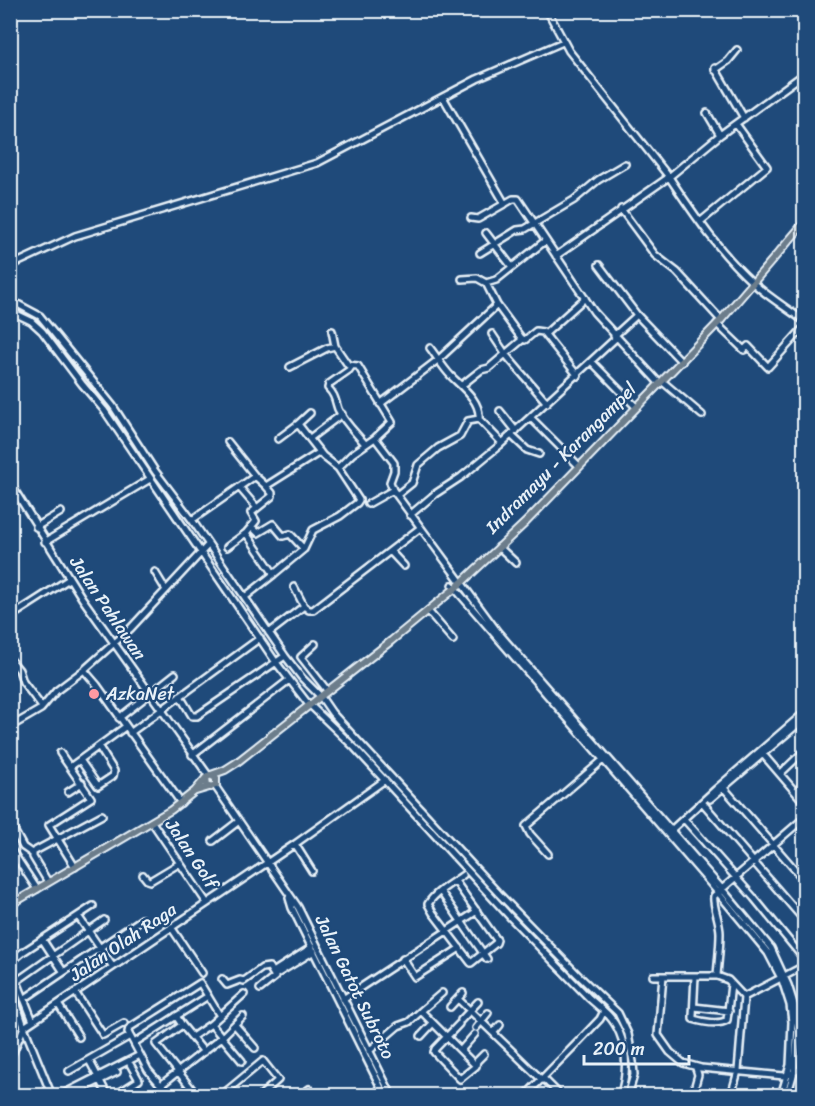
<svg xmlns="http://www.w3.org/2000/svg" width="815" height="1106" viewBox="0 0 815 1106" font-family="Sriracha,sans-serif">
<style>
.lines{fill:none;stroke-linecap:round;stroke-linejoin:round}
.minor-casing{stroke:#e8f1f8;stroke-width:10}
.major-casing{stroke:#e8f1f8;stroke-width:10}
.minor{stroke:#1f4a7a;stroke-width:5}
.major{stroke:#6c7d8b;stroke-width:6}
.poi-dot{fill:#ff9aa2;stroke:#1f4a7a;stroke-width:2}
.labels{text-anchor:middle;dominant-baseline:central;stroke-width:4.5;stroke-linejoin:round;paint-order:stroke}
.street-label{font-size:18px;fill:#e8f1f8;stroke:#1f4a7a}
.poi-label{font-size:18px;fill:#e8f1f8;stroke:#1f4a7a;text-anchor:start}
</style>
<rect width="100%" height="100%" fill="#1f4a7a"/>
<filter id="ink" filterUnits="userSpaceOnUse"><feTurbulence type="fractalNoise" baseFrequency=".0167" numOctaves="2"/><feDisplacementMap in="SourceGraphic" scale="12" xChannelSelector="R" yChannelSelector="G"/><feConvolveMatrix kernelMatrix="1 2 1 2 8 2 1 2 1" color-interpolation-filters="sRGB"/></filter>
<g filter="url(#ink)">
<g class="lines">
<defs>
<path id="minor" d="M547,10l22,41 100,126 -113,79
M715,68l29,50
M715,70l13,-9 9,-11
M804,74l-84,61 -51,42c25,37 49,74 83,105 16,15 35,26 52,39
M443,97l62,107
M707,113l13,22
M621,209l34,46 22,17 44,48
M471,218l7,1 35,-20h5l76,113 66,72
M700,222l67,-55 -31,-43
M486,233l26,34
M480,253l37,-23 8,-1 49,-29 24,-20 27,-16
M599,265l38,50 45,47
M10,266l65,-30 242,-73 160,-84 86,-37
M462,279l15,-1 9,5 10,-3 49,-39
M486,283l11,22 25,34 3,1 11,-9 7,1 35,44
M10,300l30,16 73,90 42,65 37,49 93,136 17,22 19,19 11,16 167,181 78,80 41,39 10,21 5,28 1,13 -6,21
M10,311l21,10 11,10 40,53 22,26 171,251 34,44
M717,324l27,26 4,-4 20,21 36,-40
M332,331l3,15 13,19 10,1 34,56 -17,16 -23,16 -14,14
M492,334l14,21 41,48
M545,334l40,-36
M614,336l23,-21
M430,348c7,9 13,20 21,28 11,11 30,25 28,43
M592,362l43,44
M290,367l37,-19 8,-2
M351,367l-2,3 -20,14 -1,4c7,7 7,12 10,21 6,13 18,24 27,35
M663,382l39,33
M462,385l19,-15 8,-2 34,-29
M380,404l59,-45 58,-54
M500,411l16,20
M531,418l47,47
M298,424l12,-11
M511,435l16,15 12,4
M310,438l32,-24
M375,438l19,25v8l-4,11 3,8 104,141 225,258 49,59 17,37 7,22 3,23 -4,42 -7,24
M278,439l20,-15 25,32 15,12 21,32 -2,3 -17,13 -27,14 -9,19 -30,25 -28,-41 10,-12 -5,-8 21,-17v-3l-6,-7 54,-34
M228,442l27,34
M10,483l72,115 126,177
M239,487l18,21
M397,495l15,-12 6,-18 20,-17 22,-12 8,-15 11,-2 23,24
M368,504l25,-14
M410,515l25,-21 26,-17 39,-32 116,-107
M192,520l63,-44 11,10
M251,526l7,7 15,-9 10,12 7,-2 14,15
M36,527l25,-15
M45,542l105,-63
M227,547l19,-14
M499,547l17,16
M390,551l14,15
M155,572l11,18
M452,585l258,298 58,70 14,27 8,25 2,17 -2,43 -9,31
M294,587l10,19
M245,597l29,-23
M428,611l25,29
M10,617l59,-38
M269,633l35,-27 5,4h4l107,-82
M315,644l-14,13 25,32
M10,659l9,11 4,12 19,25
M180,696l12,20h5l88,-60
M309,704l46,44 156,170 78,80 15,13 -4,8 -22,23 -53,54
M119,718l56,-44
M10,727l31,-18 15,-18 28,-21
M130,733l130,-95
M761,752l43,50
M60,753l31,45 -42,27 26,42
M192,755l97,-75
M80,760l18,26 15,-10 1,-5 -15,-24
M70,767l55,-40
M780,774l24,-23
M215,786l83,121 94,189
M723,787l81,93
M68,792l14,-9
M796,792l8,-8
M710,799l94,-80
M702,802l102,118
M181,803l-84,-118 -13,-15 46,-41 78,-84
M684,819l70,79 50,61
M152,822l55,81
M10,823l13,24 10,7
M668,833l48,-44 88,-76
M213,841l26,-20
M295,844l17,27
M10,848l27,41
M548,854l-18,-20 -4,-8 78,-67
M143,875l4,5 3,1 30,-18
M455,881l42,59 -1,3 -25,20 -38,-50 -5,-9c7,-12 24,-21 35,-29
M48,882l-15,-25v-5l69,-37
M441,892l46,67
M289,898l3,10 93,188
M78,916l35,51
M171,927l31,46
M42,939l21,32
M403,959l12,18 45,-29
M273,972l39,-25
M275,975l39,-24
M653,976h64l11,4 16,17 60,-31
M663,976l-5,59 12,17 13,11 18,5 83,8 20,-8
M695,976l-2,40v3c10,3 26,6 34,1l4,-36
M717,976c1,-14 3,-29 3,-43 0,-11 -8,-30 -6,-37l90,-78
M222,979l5,6 13,-5 4,1 18,-13 7,-1 6,10 -15,12
M17,981l87,-61
M10,983l14,44 28,69
M75,992l28,43 21,-12
M24,999l118,-80
M343,999l134,-88
M458,999l84,81
M58,1004l21,33
M450,1007l13,-14
M694,1007l35,4
M421,1011l21,-18
M604,1011c23,20 26,57 16,85
M176,1016l6,9 -26,19 40,50
M461,1020l17,-18
M33,1021l-22,-55v-4l12,-10 70,-46
M211,1024l31,37
M459,1024l-24,25 -1,3 26,27 16,-13
M182,1025l22,27
M235,1025l20,23
M476,1028l12,-15
M494,1032l6,-7
M130,1036l-2,-4 1,-4 71,-45 20,33
M421,1036l12,-13
M192,1037l19,-13 33,-30
M134,1043l74,-47
M461,1050l14,-16
M369,1051l29,-25 11,-4 12,-11 55,55 1,-5 7,-7
M10,1059l14,-32 271,-183 90,-64
M89,1060l19,36
M69,1071l61,-35 18,34 22,26
M543,1078l18,18
M161,1085l61,-48 21,-21
M695,1091l10,5
M74,1093l43,-21
M59,1096l81,-41
M114,1096l25,-16 -9,-16
M221,1096l8,-7
M234,1096l-5,-7 34,-28 15,19 -18,16
M299,1096l10,-7 6,7
M692,1096l6,-21 -2,-7
M731,1096l7,-25 6,-74"/>
<path id="major" d="M211,775l14,-5 11,-7 155,-122 68,-56 66,-62 196,-203 83,-97
M196,791l20,-6v-7l-6,-3 -4,3 1,7 4,2
M10,905l161,-95 24,-19 11,-13"/>
</defs>
<use href="#minor" class="minor-casing"/>
<use href="#major" class="major-casing"/>
<use href="#minor" class="minor"/>
<use href="#major" class="major"/>
</g>
</g>
<circle class="poi-dot" cx="94" cy="694" r="6"/>
<g class="labels">
<g class="street-label">
<text transform="translate(561 458) rotate(-45)">Indramayu - Karangampel</text>
<text transform="translate(108 608) rotate(56)">Jalan Pahlawan</text>
<text transform="translate(192 854) rotate(56)">Jalan Golf</text>
<text transform="translate(123 942) rotate(-34)">Jalan Olah Raga</text>
<text transform="translate(355 987) rotate(64)">Jalan Gatot Subroto</text>
</g>
<g class="poi-label">
<text x="106" y="694">AzkaNet</text>
</g>
</g>
<rect width="815" height="1106" fill="none" stroke="#1f4a7a" stroke-width="36"/>
<rect x="18" y="18" width="779" height="1070" fill="none" stroke="#e8f1f8" stroke-width="2" filter="url(#ink)"/>
<path d="M584 1055v9h105v-9" fill="none" stroke="#e8f1f8" stroke-width="3"/>
<text x="593" y="1055" font-size="18" fill="#e8f1f8" stroke="#1f4a7a" stroke-width="4.5" paint-order="stroke">200 m</text>
</svg>
